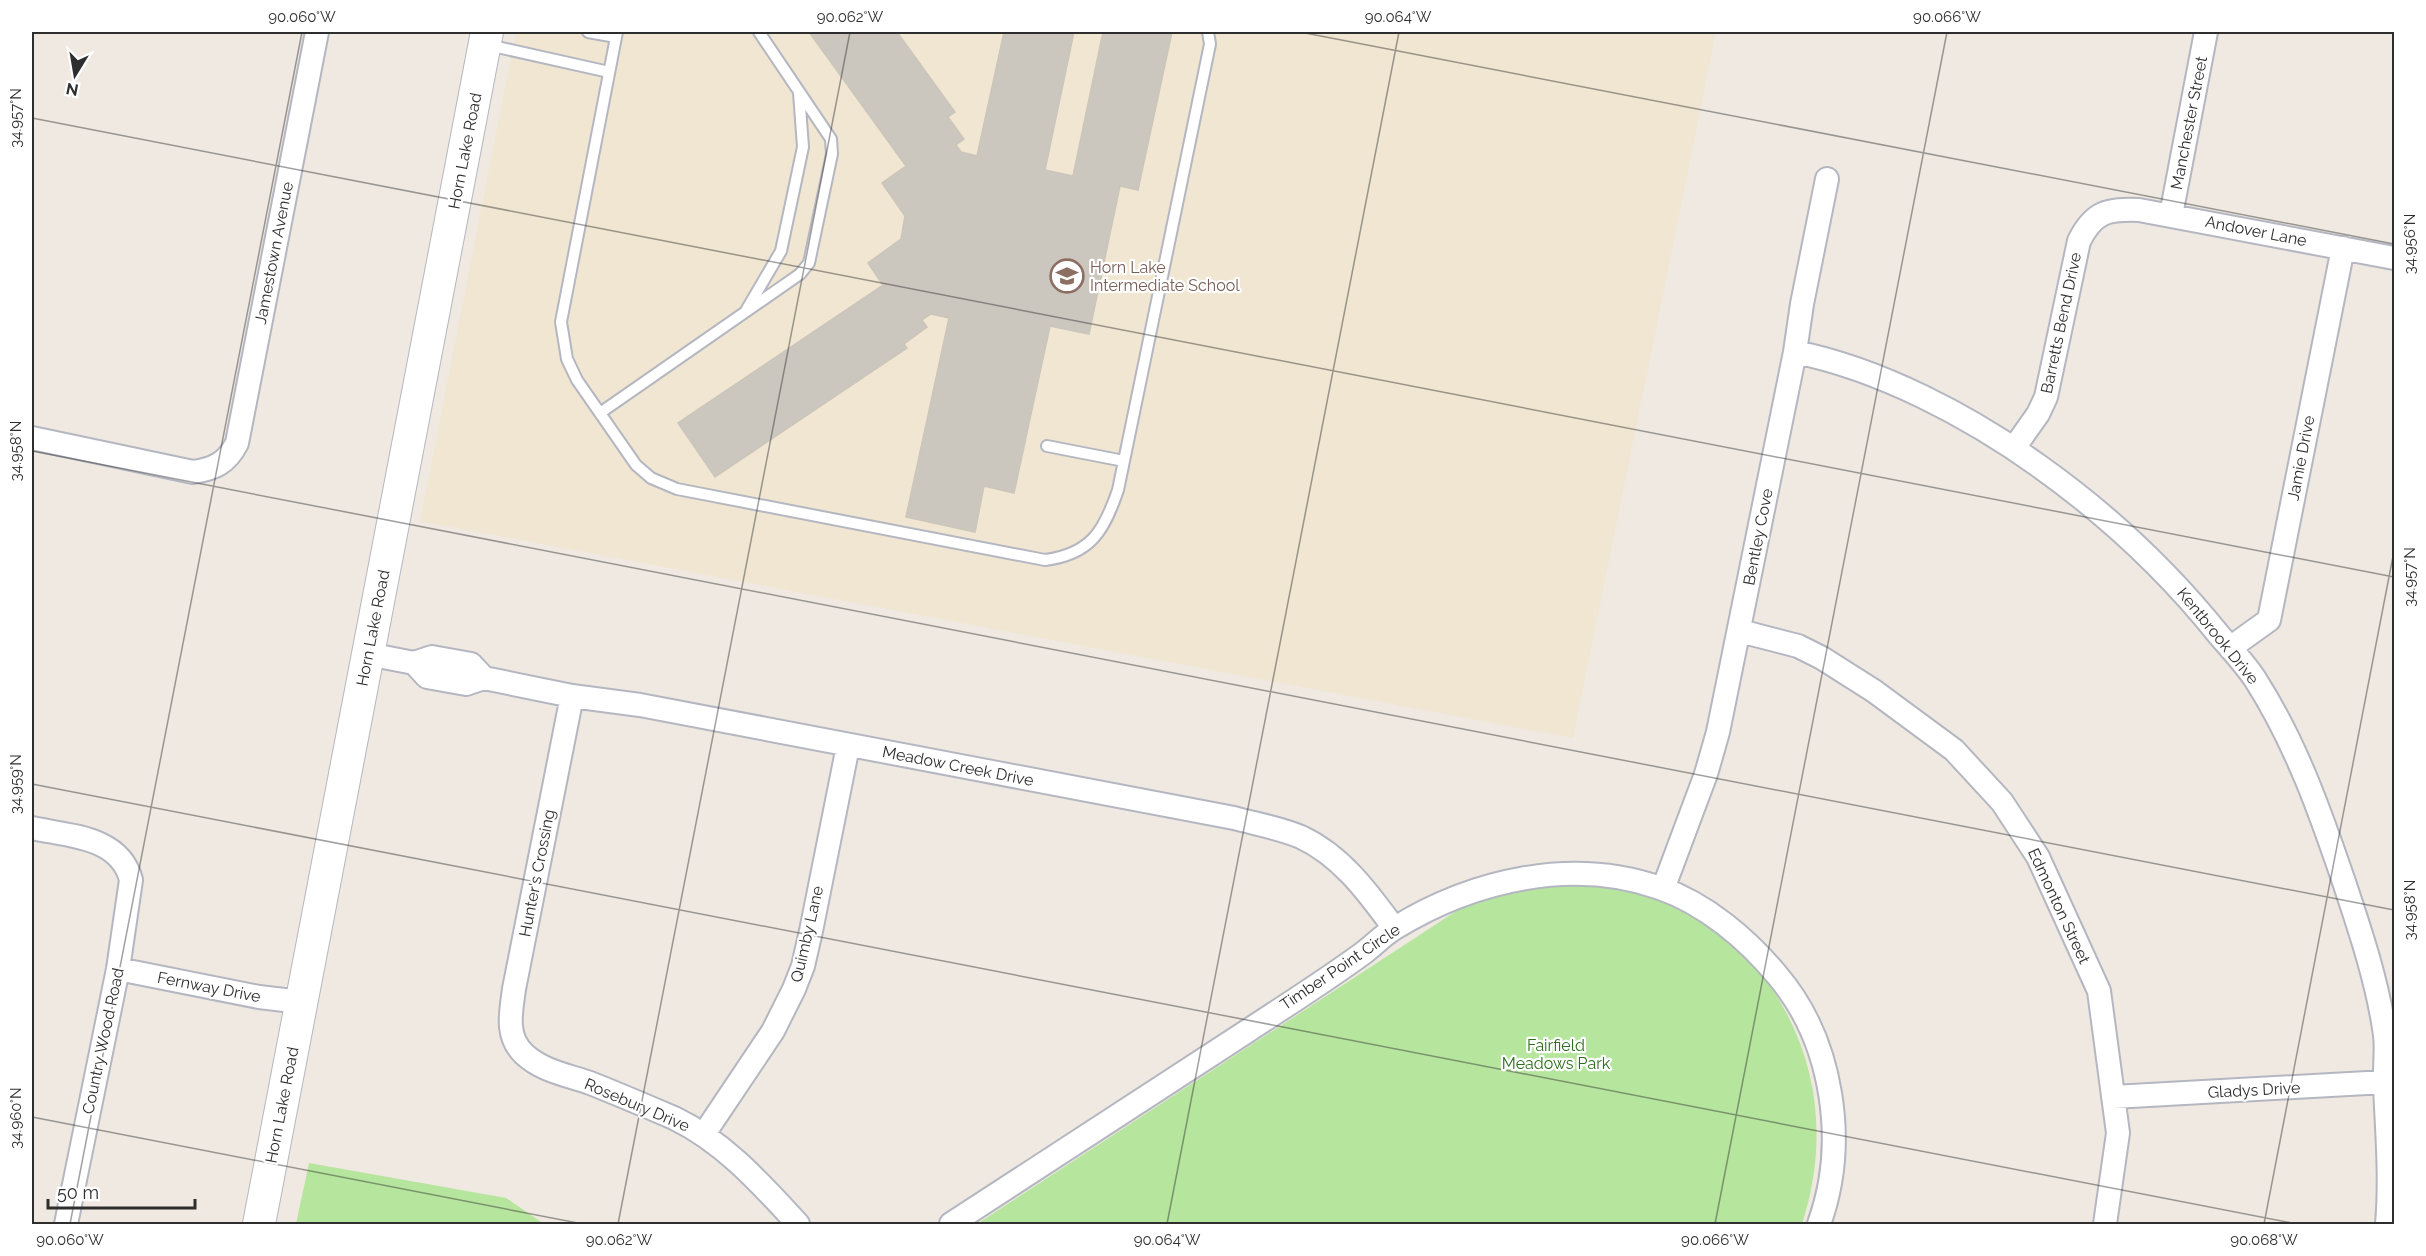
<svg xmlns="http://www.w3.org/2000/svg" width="2426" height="1256" viewBox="0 0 2426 1256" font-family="Raleway,sans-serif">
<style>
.education{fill:#f0e6d1}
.green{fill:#b6e59e}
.building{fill:#cbc7bf;stroke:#cbc5ba;stroke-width:1.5}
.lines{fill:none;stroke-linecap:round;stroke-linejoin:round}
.lane-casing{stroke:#b4b7c1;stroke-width:14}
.street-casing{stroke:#b4b7c1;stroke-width:26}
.secondary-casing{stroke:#b4b7c1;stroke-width:34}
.lane{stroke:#fff;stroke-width:10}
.street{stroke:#fff;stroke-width:22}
.secondary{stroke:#fff;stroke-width:32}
.ticks{fill:none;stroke:#2e2e2e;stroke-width:1.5;stroke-opacity:0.45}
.labels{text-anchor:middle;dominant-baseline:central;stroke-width:4.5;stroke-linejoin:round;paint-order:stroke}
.street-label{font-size:16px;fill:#2e2e2e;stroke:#fff}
.education-label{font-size:16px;fill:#785e54;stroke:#fff;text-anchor:start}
.park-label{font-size:16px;fill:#2c6e1b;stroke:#fff}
.neatline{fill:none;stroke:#2e2e2e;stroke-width:2}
.ticks-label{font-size:15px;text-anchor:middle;fill:#2e2e2e}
</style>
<rect width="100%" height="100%" fill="#efe9e1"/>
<path class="education" d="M516,32h1200l-143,706 -1153,-217z"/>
<path class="green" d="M1580,882c18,3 37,4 54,9 34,8 66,27 92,48 9,7 17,13 25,21 13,13 22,29 31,45 39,68 44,145 20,219h-825l487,-318 51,-18z
M309,1163l197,35 38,26h-248z"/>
<path class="building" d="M809,32h88l58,80 -7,5 16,22 -8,6 5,7 16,4 27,-124h70l-29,138 28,6 30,-144h69l-34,158 -18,-4 -31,148 -39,-8 -36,167 -30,-7 -9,46 -69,-15 43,-199 -18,-4 -9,6 5,7 -23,17 3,4 -192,129 -37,-54 205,-138 -15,-22 33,-24 4,-23 -23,-33 24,-17z"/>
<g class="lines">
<defs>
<path id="lane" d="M588,32l28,5
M617,32l-56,290 6,37 10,21 59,85 15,13 26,11 368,71c46,-6 59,-29 73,-70l92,-446 -2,-12
M488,45l121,27
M747,309l34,-58 22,-104 -4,-54
M600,413l200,-139 9,-11 23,-109 -1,-15 -72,-107
M1047,446l77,15"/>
<path id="street" d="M2171,215l35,-183
M1795,352c85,17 174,64 244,114 69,49 127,103 180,169 12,14 26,29 36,44 41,64 66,135 90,206 16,48 33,99 40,150 2,16 -1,34 0,51 2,47 6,92 2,138
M32,438l161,34c21,-3 34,-9 44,-29l80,-411
M2014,448l24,-34 8,-17 33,-156c15,-30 29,-32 60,-31l255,48
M1740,631l58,15 24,12 52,33 80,59 48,52 36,55 61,134 19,142 -13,91
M2230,648l39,-28 74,-372
M368,654l46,9 18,-6 39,7 13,14 88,18 68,9 594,113c22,6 46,10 67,19 41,19 68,57 93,91
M414,663l13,14 39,7 18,-6
M572,696l-58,293c-3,23 -9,47 10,65 18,17 43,21 66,29 28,11 56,23 84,35 50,24 87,66 124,106
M32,828c36,8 88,8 99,52l-13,89 -52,255
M1663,889l43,-115 12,-42 77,-380 7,-48 25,-125
M118,969l141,28 42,5
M2113,1097l272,-15 9,2
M704,1134l69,-103 21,-42 9,-23 8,-35 37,-185
M951,1224c100,-64 199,-129 298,-194 38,-25 76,-49 113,-76 11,-8 21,-19 33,-26 78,-48 177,-71 265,-40 46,16 87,51 117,87 57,67 71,169 42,249"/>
<path id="secondary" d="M259,1224l228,-1192"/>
</defs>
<use href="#lane" class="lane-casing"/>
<use href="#street" class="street-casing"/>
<use href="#secondary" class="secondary-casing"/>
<use href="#lane" class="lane"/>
<use href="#street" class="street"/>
<use href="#secondary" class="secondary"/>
</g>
<path class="ticks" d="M1300,32l1094,212M32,118l2362,459M32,451l2362,459M32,784l2265,440M32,1117l551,107M70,1224l232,-1192M618,1224l232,-1192M1167,1224l232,-1192M1715,1224l232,-1192M2264,1224l130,-673"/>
<defs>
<symbol id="school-ring" viewBox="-11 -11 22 22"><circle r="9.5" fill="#fff" stroke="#8d6e63" stroke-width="1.5"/><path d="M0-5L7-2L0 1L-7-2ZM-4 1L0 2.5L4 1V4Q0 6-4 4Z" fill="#8d6e63"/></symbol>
</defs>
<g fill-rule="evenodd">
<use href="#school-ring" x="1048" y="257" width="38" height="38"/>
</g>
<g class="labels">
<g class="street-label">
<text transform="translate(2189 123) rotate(-79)">Manchester Street</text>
<text transform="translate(465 151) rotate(-79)">Horn Lake Road</text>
<text transform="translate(2256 231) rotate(11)">Andover Lane</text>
<text transform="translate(274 253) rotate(-79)">Jamestown Avenue</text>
<text transform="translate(2061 323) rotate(-78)">Barretts Bend Drive</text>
<text transform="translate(2301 458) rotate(-79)">Jamie Drive</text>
<text transform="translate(1758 537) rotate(-79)">Bentley Cove</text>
<text transform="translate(373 628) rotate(-79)">Horn Lake Road</text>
<text transform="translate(2218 636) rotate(51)">Kentbrook Drive</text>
<text transform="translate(958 766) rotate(11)">Meadow Creek Drive</text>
<text transform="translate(537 873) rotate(-79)">Hunter's Crossing</text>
<text transform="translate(2059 906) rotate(65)">Edmonton Street</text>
<text transform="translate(807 934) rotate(-77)">Quimby Lane</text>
<text transform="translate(1340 967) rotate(-34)">Timber Point Circle</text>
<text transform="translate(209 987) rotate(11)">Fernway Drive</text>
<text transform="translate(103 1041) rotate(-78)">Country Wood Road</text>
<text transform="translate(2254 1090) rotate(-3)">Gladys Drive</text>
<text transform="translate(282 1105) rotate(-79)">Horn Lake Road</text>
<text transform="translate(637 1105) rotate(23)">Rosebury Drive</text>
</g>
<g class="education-label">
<text x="1090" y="267">Horn Lake<tspan x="1090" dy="18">Intermediate School</tspan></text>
</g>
<g class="park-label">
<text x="1556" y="1045">Fairfield<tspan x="1556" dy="18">Meadows Park</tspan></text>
</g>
</g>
<rect width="2426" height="1256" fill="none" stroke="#ffffff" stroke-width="66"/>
<g transform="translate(75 75) rotate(191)" stroke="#ffffff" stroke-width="4.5" paint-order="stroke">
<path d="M0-4.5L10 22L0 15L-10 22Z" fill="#2e2e2e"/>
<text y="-9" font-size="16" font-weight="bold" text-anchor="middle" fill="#2e2e2e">N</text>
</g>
<path d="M48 1199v9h147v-9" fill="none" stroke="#2e2e2e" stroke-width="3"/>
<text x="57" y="1199" font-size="18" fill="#2e2e2e" stroke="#ffffff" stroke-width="4.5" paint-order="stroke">50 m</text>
<rect x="33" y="33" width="2360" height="1190" class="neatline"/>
<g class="ticks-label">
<text x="302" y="22">90.060°W</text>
<text x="850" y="22">90.062°W</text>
<text x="1398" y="22">90.064°W</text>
<text x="1947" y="22">90.066°W</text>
<text transform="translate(16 118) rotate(-90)" y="5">34.957°N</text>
<text transform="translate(2410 244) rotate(-90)" y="5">34.956°N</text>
<text transform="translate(16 451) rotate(-90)" y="5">34.958°N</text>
<text transform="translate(2410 577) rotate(-90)" y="5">34.957°N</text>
<text transform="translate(16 784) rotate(-90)" y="5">34.959°N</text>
<text transform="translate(2410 910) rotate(-90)" y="5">34.958°N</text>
<text transform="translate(16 1118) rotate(-90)" y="5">34.960°N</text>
<text x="70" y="1245">90.060°W</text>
<text x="619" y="1245">90.062°W</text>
<text x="1167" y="1245">90.064°W</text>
<text x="1715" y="1245">90.066°W</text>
<text x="2264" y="1245">90.068°W</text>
</g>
</svg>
